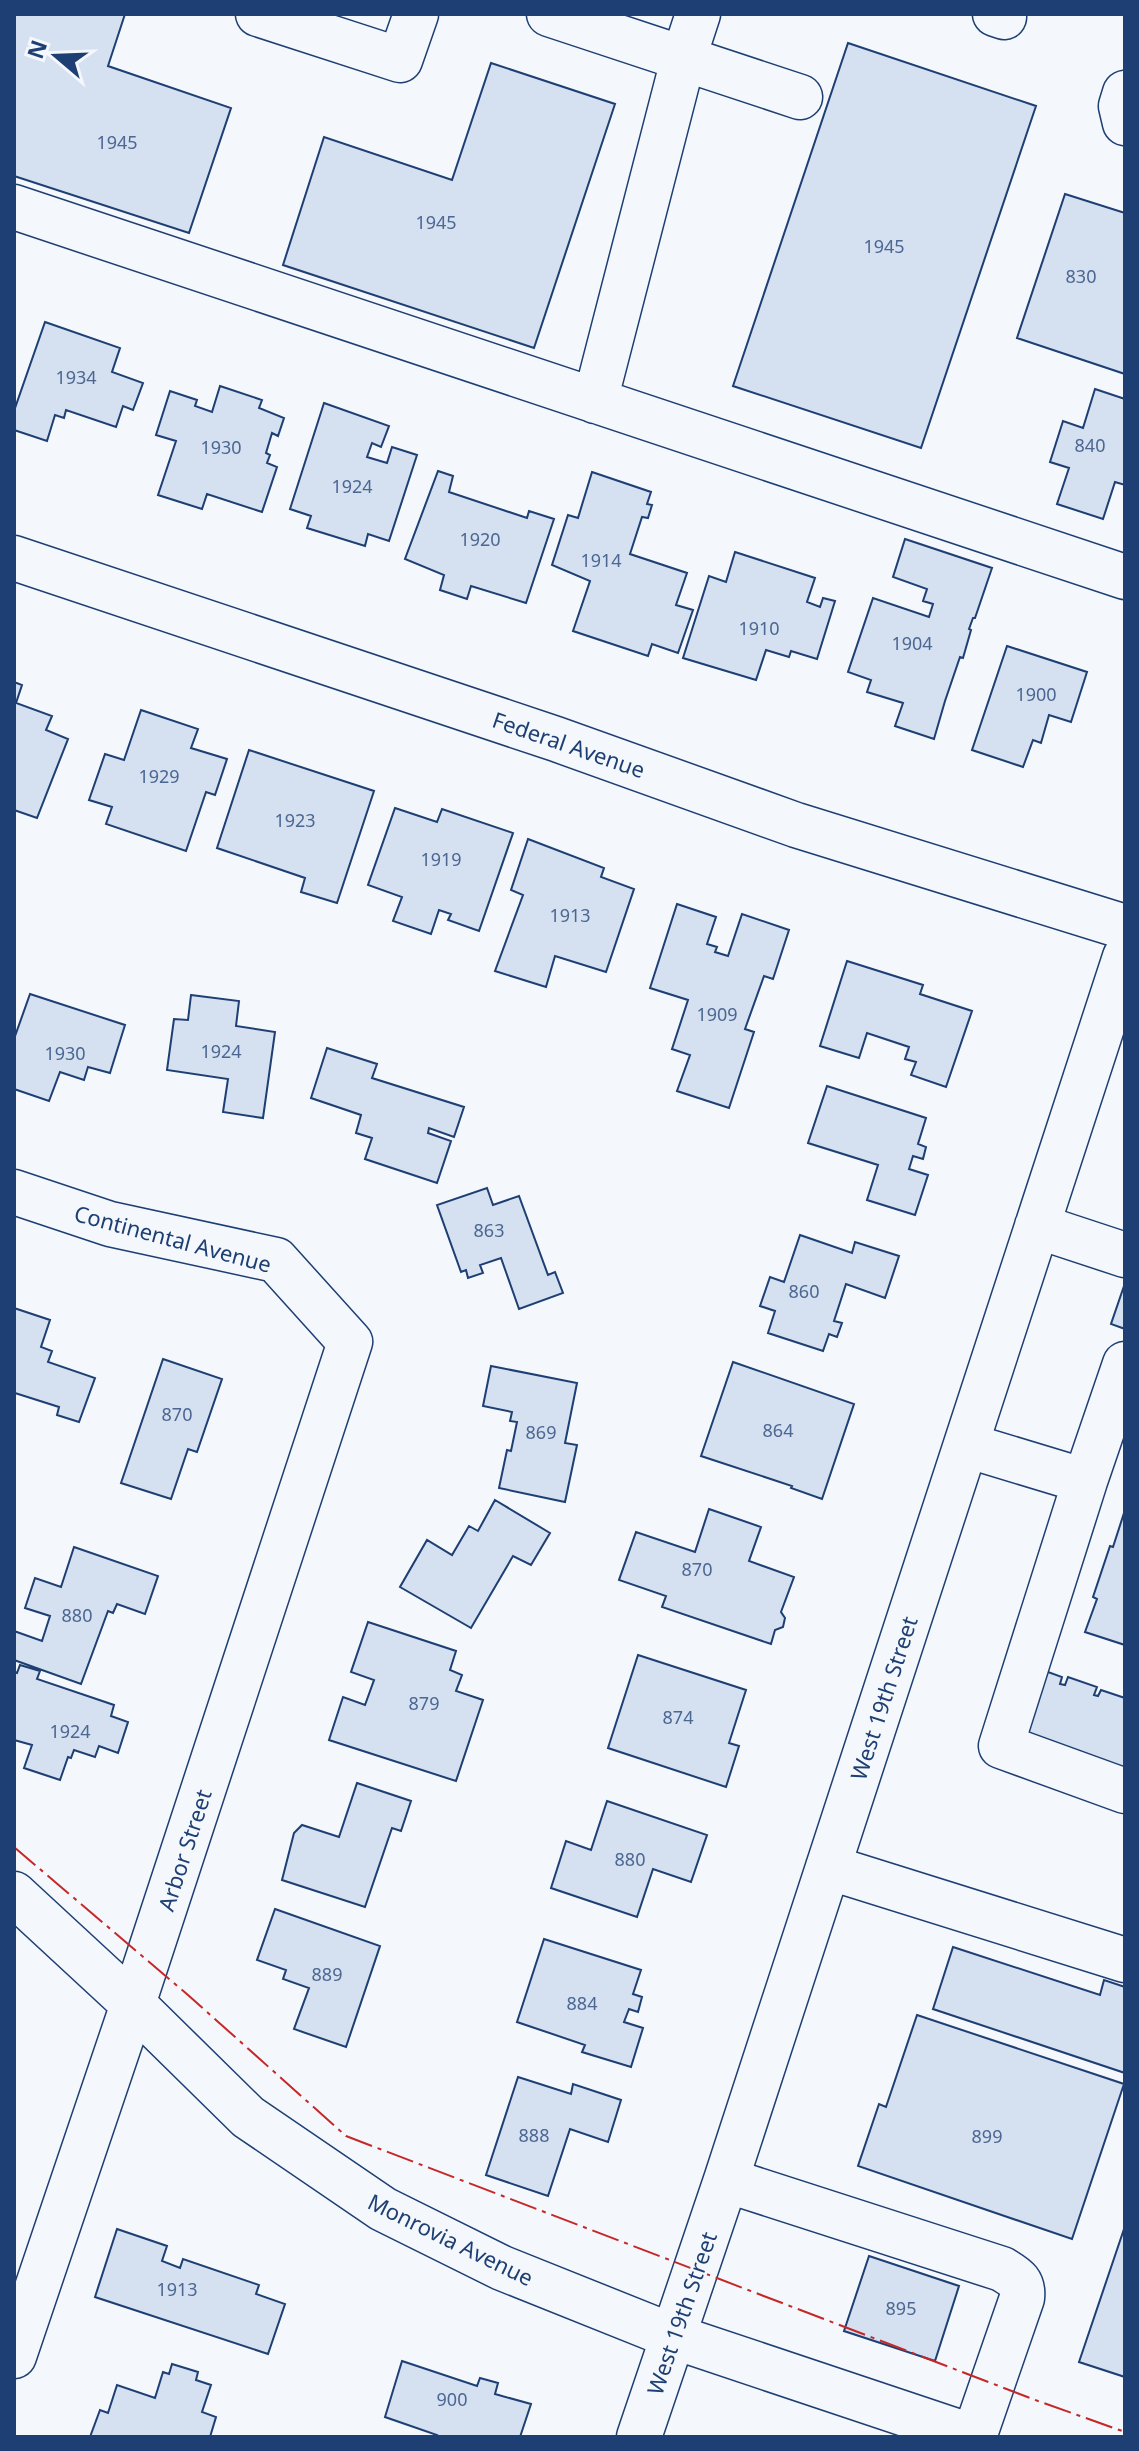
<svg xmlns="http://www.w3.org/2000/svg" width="1139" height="2451" viewBox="0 0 1139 2451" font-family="'Noto Sans',sans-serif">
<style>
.building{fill:#d5e0f0;stroke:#1d3f73;stroke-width:2}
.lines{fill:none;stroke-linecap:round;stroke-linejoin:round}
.minor-casing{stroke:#1d3f73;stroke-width:47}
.minor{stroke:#f4f7fb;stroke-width:44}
.power{stroke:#c62828;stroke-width:2;stroke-dasharray:28 6 4 6;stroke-linecap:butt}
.labels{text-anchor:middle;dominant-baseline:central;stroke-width:6;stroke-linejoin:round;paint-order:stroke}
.number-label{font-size:18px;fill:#4b6792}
.street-label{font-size:22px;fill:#1d3f73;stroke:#f4f7fb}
</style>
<rect width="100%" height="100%" fill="#f4f7fb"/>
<path class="building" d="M14,14h111l-17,52 123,42 -42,125 -175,-57z
M848,43l188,63 -115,342 -188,-62z
M491,63l124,41 -81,244 -251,-83 41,-128 128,43z
M1065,194l60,19v161l-108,-36z
M45,322l75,26 -8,24 31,11 -10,27 -10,-4 -7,21 -50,-17 -2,8 -9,-3 -8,26 -33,-11v-19z
M220,386l42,14 -3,8 25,10 -6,18 -6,-3 -6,20 4,2 -3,8 10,4 -15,45 -55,-18 -5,15 -44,-14 18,-54 -20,-6 14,-44 27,9 -2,6 17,6z
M1095,389l30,10v86l-10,-3 -12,37 -46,-15 12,-36 -19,-6 13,-41 20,7z
M324,403l65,23 -8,21 -9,-4 -5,14 20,6 5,-16 25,8 -28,86 -21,-7 -3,12 -58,-18 4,-12 -21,-7z
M438,471l15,5 -4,16 78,26 2,-7 25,8 -28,84 -55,-17 -4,13 -27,-9 4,-15 -39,-16z
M592,472l59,20 -4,12 5,1 -4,13 -6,-1 -12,37 57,19 -11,32 17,5 -15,43 -26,-9 -4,12 -75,-25 17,-50 -38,-16 16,-50 10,3z
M905,539l87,29 -17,50h-2l-4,11 2,1 -8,28 -3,-1 -15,44 -11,38 -39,-13 8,-23 -36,-11 4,-12 -23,-8 25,-74 56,19 4,-13 -10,-3 4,-12 -34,-12z
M735,552l80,26 -8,24 13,5 3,-9 12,3 -18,58 -26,-8 -2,6 -23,-7 -10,30 -73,-22 26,-82 17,6z
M1007,646l80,26 -16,50 -22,-7 -8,28 -8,-3 -10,27 -51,-17z
M14,682l8,3 -6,18 36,13 -6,14 22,9 -31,79 -23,-8z
M141,710l57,19 -7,19 36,11 -12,36 -9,-3 -20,59 -80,-27 6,-17 -23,-7 16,-46 19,6z
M249,750l125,41 -37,112 -36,-11 4,-14 -88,-30z
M395,808l42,14 5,-13 71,24 -34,98 -31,-11 3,-6 -12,-4 -8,24 -38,-13 9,-24 -34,-12z
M528,839l76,29 -3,9 33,12 -28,83 -51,-16 -9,31 -51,-16 28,-76 -12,-5z
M677,904l39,13 -9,27 10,3 -2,5 13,4 14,-42 47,16 -16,49 -9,-3 -19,53 9,3 -25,76 -52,-17 13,-36 -18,-6 16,-49 -38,-12z
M847,961l76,24 -3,9 52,17 -26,76 -35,-12 5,-13 -11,-3 4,-12 -42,-14 -8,25 -39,-12z
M30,994l95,31 -15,48 -22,-6 -4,13 -24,-8 -11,29 -35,-12v-50z
M191,995l48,6 -3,25 39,6 -12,86 -40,-6 5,-33 -61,-9 7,-51 14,1z
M327,1048l50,16 -5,14 92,29 -10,30 -25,-9 -1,5 23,8 -14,42 -72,-24 7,-21 -16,-5 5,-18 -50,-17z
M827,1086l99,32 -8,26 8,3 -3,12 -10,-3 -4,13 19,6 -13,40 -48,-15 11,-35 -70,-22z
M487,1188l6,17 26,-9 29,79 7,-3 8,21 -44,16 -18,-51 -21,7 3,8 -15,5 -2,-8 -5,2 -24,-67z
M800,1235l52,18 3,-11 44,14 -14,42 -39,-14 -12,37 8,2 -5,14 -8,-3 -6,17 -55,-18 7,-22 -15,-5 10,-29 14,5z
M1125,1283v46l-14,-5z
M14,1308l36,12 -9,27 11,4 -4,11 47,16 -16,44 -22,-7 2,-8 -44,-14 -1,3z
M163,1359l59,20 -25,73 -9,-3 -17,50 -50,-16z
M733,1362l121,42 -32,95 -31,-11 1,-2 -91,-30z
M491,1366l86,17 -12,60 12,2 -12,57 -66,-14 8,-38 4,1 6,-29 -7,-1 2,-9 -29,-6z
M495,1500l55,33 -19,32 -18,-9 -42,72 -71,-41 27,-47 25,15 17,-29 9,5z
M709,1509l52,18 -12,34 45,16 -13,35 4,6 -2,9 -8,3 -4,14 -109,-37 4,-11 -47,-16 17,-48 59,20z
M1124,1513h1v132l-40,-13 12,-33 -4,-2 17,-51 3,1z
M74,1547l84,29 -13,38 -28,-10 -4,9 -5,-2 -27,73 -67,-24v-29l28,10 8,-25 -25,-8 10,-30 26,9z
M368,1622l88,29 -6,19 12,5 -6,16 27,9 -27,81 -127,-41 14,-43 22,8 9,-25 -23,-8z
M638,1655l108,35 -17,53 10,3 -13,41 -118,-39z
M20,1665l20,6 -3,8 77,26 -3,11 17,6 -10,31 -19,-7 -4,11 -21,-7 -3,8 -3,-1 -8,23 -36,-12 8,-23 -18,-5v-68l3,1z
M1037,1668l25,9 -2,7 5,1 3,-8 29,10 -3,8 4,1 3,-6 24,8v76l-111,-36z
M357,1783l54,18 -10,30 -9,-3 -27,79 -83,-27 12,-47 8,-8 37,12z
M607,1801l100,34 -16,47 -38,-13 -16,48 -86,-29 15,-47 25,9z
M275,1909l105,37 -34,101 -52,-18 15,-41 -26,-9 3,-9 -29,-10z
M544,1939l97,31 -8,24 9,3 -4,15 -9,-3 -5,13 19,6 -12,39 -49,-15 3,-7 -68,-23z
M953,1947l147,48 4,-15 21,7v86l-192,-64z
M917,2015l207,69 -52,155 -214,-73 21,-62 7,3z
M518,2077l53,17 2,-10 48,16 -13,42 -38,-13 -22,67 -62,-21z
M1125,2226v151l-46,-15z
M117,2229l50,17 -5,15 18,7 3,-9 76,26 -3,9 29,10 -17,50 -173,-57z
M869,2256l90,30 -24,75 -91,-30z
M402,2361l75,25 3,-8 18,5 -3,11 36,10 -11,33h-84l1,-2 -52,-18z
M172,2364l26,8 -2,8 15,5 -9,27 14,5 -6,20h-120l10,-27 8,3 9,-28 38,13 8,-26 6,2z"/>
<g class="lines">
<defs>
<path id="minor" d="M258,14l142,46 16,-46
M549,14l251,83
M995,14l9,3
M1125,93l-4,13 4,17
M14,207l1111,370
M595,401l88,-341 15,-46
M14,558l542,181 240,86 329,102
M14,1192l96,32 166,36 74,82 -217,662 -119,352
M1037,1226l88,29
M1125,1364l-40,117 -84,265 124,45
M966,1445l119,36
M828,1867l297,93
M14,1894l119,110 115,113 135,92 119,59 170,68 302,101
M726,2180l276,89c13,8 22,12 20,29l-48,139
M639,2437l87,-257 399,-1223"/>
</defs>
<use href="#minor" class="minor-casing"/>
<use href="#minor" class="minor"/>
<path class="power" d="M14,1847l174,148 158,141 692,265 87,31"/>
</g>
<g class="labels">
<g class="number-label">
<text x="117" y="142">1945</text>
<text x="436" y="222">1945</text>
<text x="884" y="246">1945</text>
<text x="1081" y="276">830</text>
<text x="76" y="377">1934</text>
<text x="1090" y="445">840</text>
<text x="221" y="447">1930</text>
<text x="352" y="486">1924</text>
<text x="480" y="539">1920</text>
<text x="601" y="560">1914</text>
<text x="759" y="628">1910</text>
<text x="912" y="643">1904</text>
<text x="1036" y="694">1900</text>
<text x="159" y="776">1929</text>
<text x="295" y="820">1923</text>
<text x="441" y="859">1919</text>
<text x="570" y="915">1913</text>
<text x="717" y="1014">1909</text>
<text x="221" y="1051">1924</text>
<text x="65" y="1053">1930</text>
<text x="489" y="1230">863</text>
<text x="804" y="1291">860</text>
<text x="177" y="1414">870</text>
<text x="778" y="1430">864</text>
<text x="541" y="1432">869</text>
<text x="697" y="1569">870</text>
<text x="77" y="1615">880</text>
<text x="424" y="1703">879</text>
<text x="678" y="1717">874</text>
<text x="70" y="1731">1924</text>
<text x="630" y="1859">880</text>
<text x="327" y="1974">889</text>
<text x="582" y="2003">884</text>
<text x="534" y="2135">888</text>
<text x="987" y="2136">899</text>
<text x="177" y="2289">1913</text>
<text x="901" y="2308">895</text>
<text x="452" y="2399">900</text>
</g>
<g class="street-label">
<text transform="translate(569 744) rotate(19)">Federal Avenue</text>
<text transform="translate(173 1238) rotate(15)">Continental Avenue</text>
<text transform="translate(883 1698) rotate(-72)">West 19th Street</text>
<text transform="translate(184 1850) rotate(-72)">Arbor Street</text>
<text transform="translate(451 2239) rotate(26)">Monrovia Avenue</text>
<text transform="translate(681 2313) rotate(-71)">West 19th Street</text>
</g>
</g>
<rect width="1139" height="2451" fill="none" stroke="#1d3f73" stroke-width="32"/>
<g transform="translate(56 56) rotate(289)" stroke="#f4f7fb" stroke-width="6" paint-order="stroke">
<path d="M0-6L14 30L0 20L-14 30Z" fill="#1d3f73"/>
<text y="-12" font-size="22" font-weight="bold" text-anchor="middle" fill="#1d3f73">N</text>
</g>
</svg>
